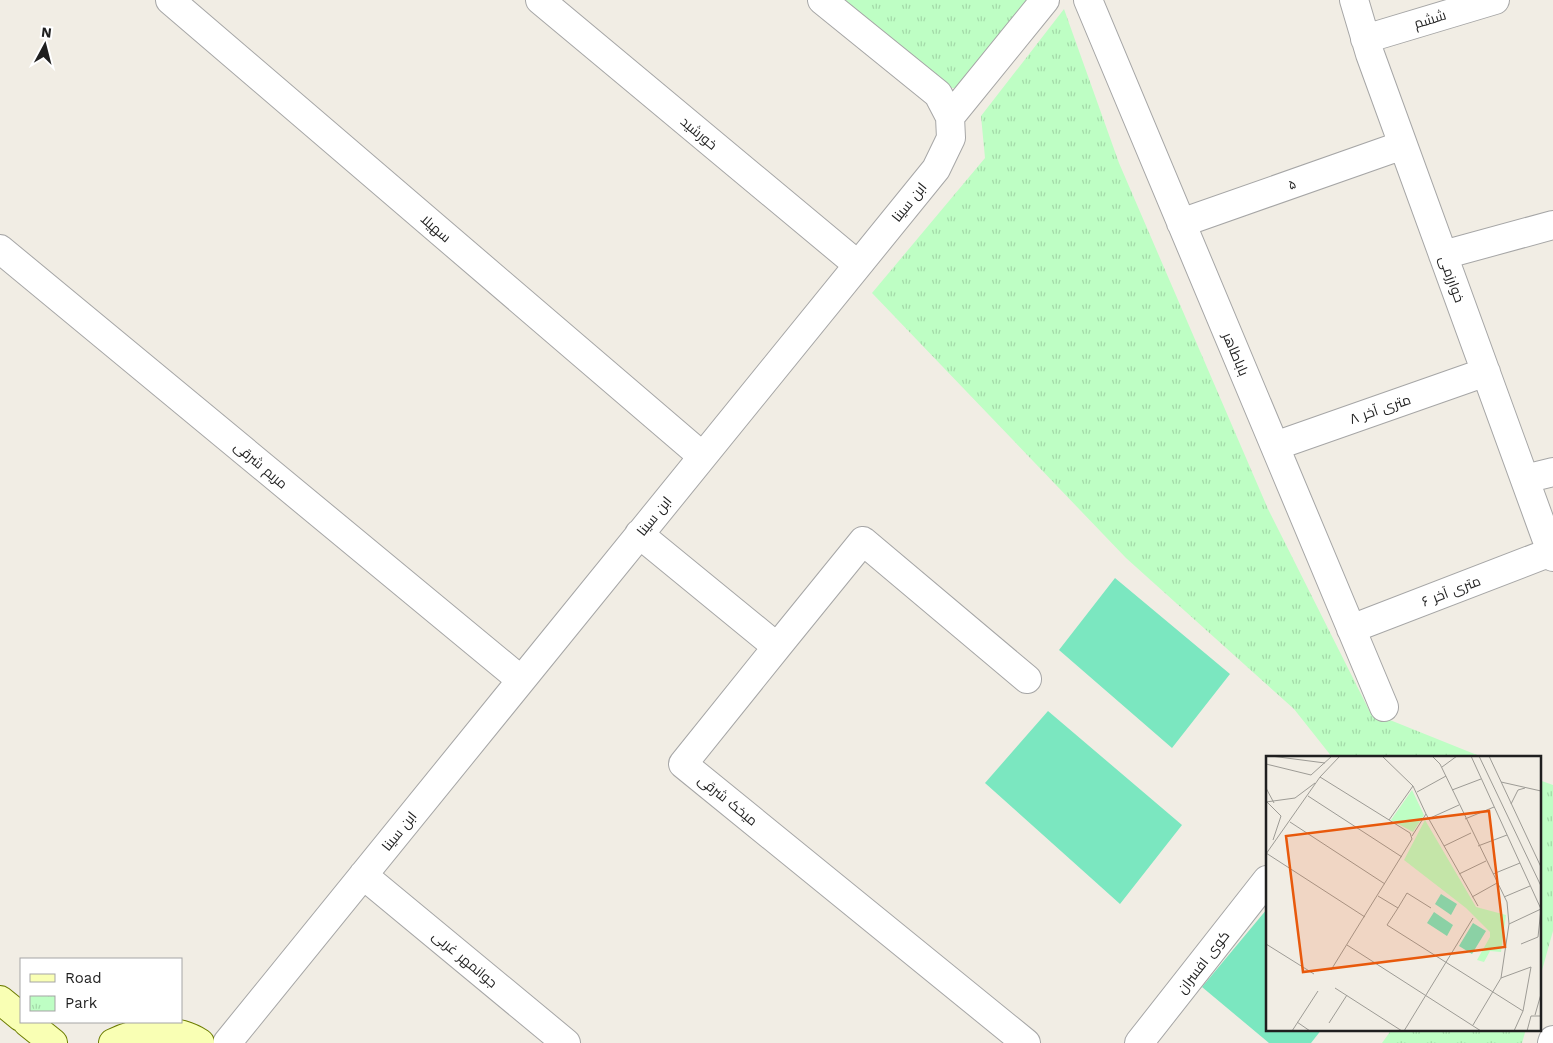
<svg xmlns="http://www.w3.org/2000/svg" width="1553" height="1043" viewBox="0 0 1553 1043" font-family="'Work Sans',Cairo,sans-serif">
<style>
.park{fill:url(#park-tufts)}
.pitch{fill:#7be7c0}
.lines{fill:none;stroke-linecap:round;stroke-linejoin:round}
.minor-casing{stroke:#a6a6a6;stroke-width:30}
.secondary-casing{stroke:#6c7c00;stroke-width:30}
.minor{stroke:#fff;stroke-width:28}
.secondary{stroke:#f9ffb4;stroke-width:28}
.labels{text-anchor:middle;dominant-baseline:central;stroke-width:4;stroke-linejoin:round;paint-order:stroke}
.street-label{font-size:14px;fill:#1f1f1f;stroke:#fff}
.inset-road{fill:none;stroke:#9d9b95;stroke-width:1}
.view{fill:#e8590c;fill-opacity:0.15;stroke:#e8590c;stroke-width:2.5}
.inset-edge{fill:none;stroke:#1f1f1f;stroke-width:2.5}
</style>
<defs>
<pattern id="park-tufts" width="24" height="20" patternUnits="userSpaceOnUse" patternTransform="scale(1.25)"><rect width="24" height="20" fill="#befec4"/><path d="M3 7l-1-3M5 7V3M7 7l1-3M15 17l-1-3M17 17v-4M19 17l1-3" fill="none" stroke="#a3d9a8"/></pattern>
</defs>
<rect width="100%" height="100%" fill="#f1ede4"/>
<path class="park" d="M838,0h194l-72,88h-14z
M1064,9l55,154 149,346 102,203 112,45h-150l-38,-48 -168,-151 -254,-265 113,-135 -4,-42z
M1539,780l14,5v146l-14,50z
M1392,1029h134l-4,14h-140z"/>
<path class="pitch" d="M1115,578l115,96 -58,74 -113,-98z
M1048,711l134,114 -62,79 -135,-121z
M1267,909v120h55l-11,14h-42l-67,-56z"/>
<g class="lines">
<defs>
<path id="minor" d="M170,0l532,456
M540,0l318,265
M1088,0l296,707
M1354,0l16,54 183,503
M1365,39l130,-39
M950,117l95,-117
M1181,223l222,-78
M0,249l521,431
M1443,255l110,-30
M1275,446l211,-74
M1525,479l28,-7
M639,534l138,113 -94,117 343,279
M1351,629l200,-77
M777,647l86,-106 164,138
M363,875l203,168
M227,1043l709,-874 15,-31 -1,-21 -12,-23 -116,-94
M1139,1043l128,-163
M1552,1043l1,-3"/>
<path id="secondary" d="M0,1000l21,17
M27,1022l26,21
M113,1043c25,-13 63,-16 87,0"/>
</defs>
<use href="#minor" class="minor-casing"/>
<use href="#secondary" class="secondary-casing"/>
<use href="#minor" class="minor"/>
<use href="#secondary" class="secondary"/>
</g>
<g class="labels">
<g class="street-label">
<text transform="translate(1430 19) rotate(-17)">ششم</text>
<text transform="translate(699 133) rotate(40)">خورشید</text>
<text transform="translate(1292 184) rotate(-19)">۵</text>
<text transform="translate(909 202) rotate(-51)">ابن سینا</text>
<text transform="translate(436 228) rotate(41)">سهیلا</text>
<text transform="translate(1452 279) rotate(70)">خوارزمی</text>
<text transform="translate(1236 354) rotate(67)">باباطاهر</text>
<text transform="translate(1380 409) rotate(-19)">۸ متری آخر</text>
<text transform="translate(261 465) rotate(40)">مریم شرقی</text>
<text transform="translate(654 516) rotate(-51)">ابن سینا</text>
<text transform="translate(1451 591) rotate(-21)">۶ متری آخر</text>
<text transform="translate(728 800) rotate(39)">میخک شرقی</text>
<text transform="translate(399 831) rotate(-51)">ابن سینا</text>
<text transform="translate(465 959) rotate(40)">جوانمهر غربی</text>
<text transform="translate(1203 962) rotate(-52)">کوی افسران</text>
</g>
</g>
<g transform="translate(1266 756)">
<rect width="275" height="275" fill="#f1ede4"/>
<path d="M146,34l12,25 -11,17 -22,-12zM159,64l51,87 30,8 -5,37 -11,-1 -6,11 -7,-2 13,-23v-5l-24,-24 -62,-48z" fill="#befec4"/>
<path d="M175,138l16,10 -6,11 -16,-11zM168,156l19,13 -6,11 -20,-13zM207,167l13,8 -14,23 -13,-8z" fill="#7be7c0"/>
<path class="inset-road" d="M5,0l54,7M116,0l31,30 13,28 -14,22M166,0l8,8 67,138 2,22 -8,54 -28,47M205,0l70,153M213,0l62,130M223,0l52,111M0,8l45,11 21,-19M176,11l15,-11M54,21l90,56 2,6 -81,131M235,26l40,9M0,32l8,15M186,34l29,-11M151,36l29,-16M42,40l94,61M0,45l15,15 -8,24M0,46l29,-4 20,-15M245,48l7,-14 7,-2M160,58l52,92M162,63l31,-14M199,63l29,-12M123,64l24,-34M24,66l95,62M178,90l27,-13M212,90l29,-11M0,97l99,64M0,98l54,-77 20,-21M193,118l27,-13M227,118l27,-11M112,140l20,12 -11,17 136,86M206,141l25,-14M238,141l26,-11M132,152l9,-15 24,15M243,168l32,-15M0,188l48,30M255,188l17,-7 3,-28M81,189l134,86M235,222l30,-11 -8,44 -9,20M69,232l67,43M269,259l6,-21M31,266l13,9M63,267l18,-28M26,275l26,-40M138,275l69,-113M261,275l4,-15h10"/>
<path class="view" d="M223,55l16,136 -202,25 -17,-136z"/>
<rect width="275" height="275" class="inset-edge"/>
</g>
<rect x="20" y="958" width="162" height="65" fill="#ffffff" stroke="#a5a5a5"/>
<rect x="30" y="974" width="25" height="8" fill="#f9ffb4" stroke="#a5a5a5"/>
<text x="65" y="983" font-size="15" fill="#1f1f1f">Road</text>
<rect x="30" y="996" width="25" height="15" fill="url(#park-tufts)" stroke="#a5a5a5"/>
<text x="65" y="1008" font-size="15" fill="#1f1f1f">Park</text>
<g transform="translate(45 45) rotate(7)" stroke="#ffffff" stroke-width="4" paint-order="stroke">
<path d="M0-4L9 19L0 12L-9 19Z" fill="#1f1f1f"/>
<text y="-8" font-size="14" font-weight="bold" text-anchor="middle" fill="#1f1f1f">N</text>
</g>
</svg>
